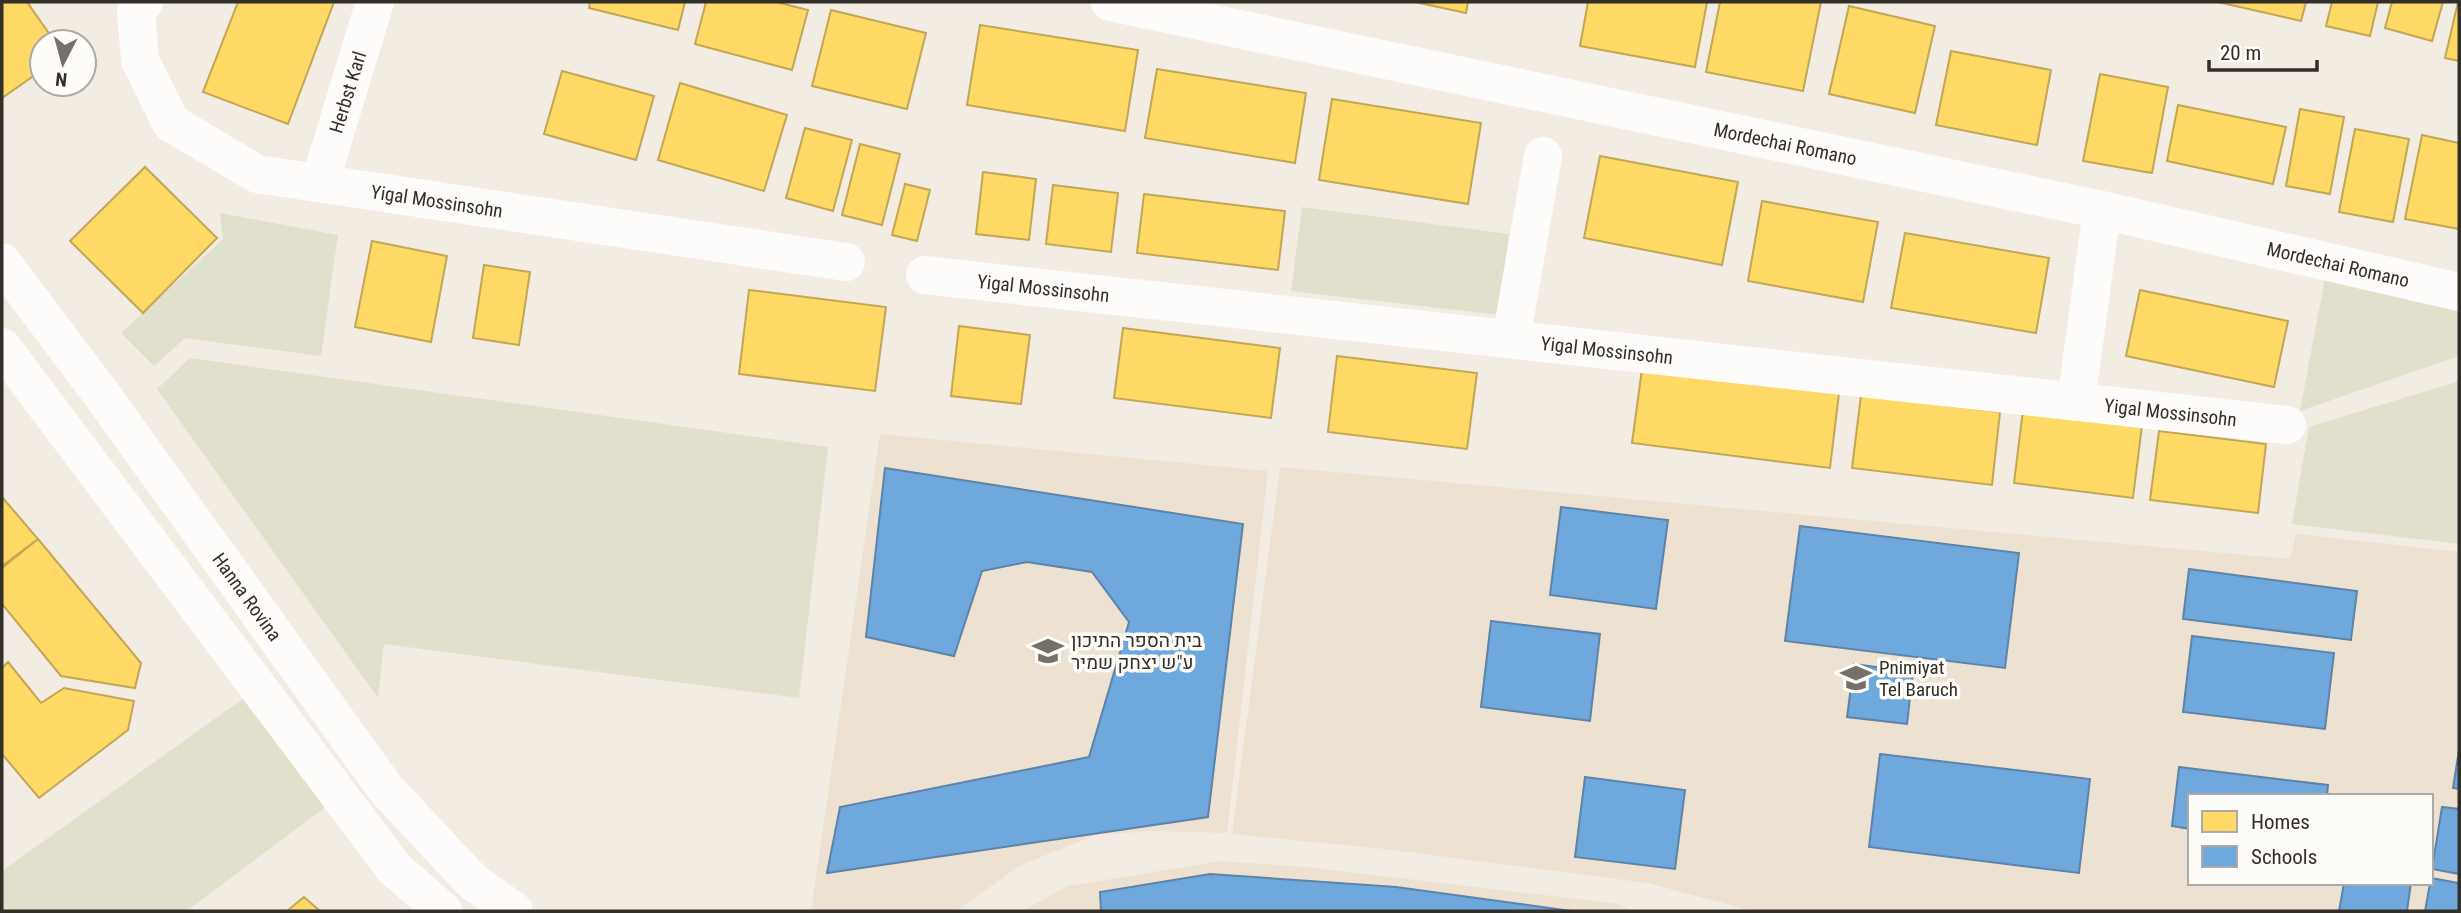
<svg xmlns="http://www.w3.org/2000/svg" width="2461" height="913" viewBox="0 0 2461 913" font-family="'Roboto Condensed',Heebo,sans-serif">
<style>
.built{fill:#ede2d2;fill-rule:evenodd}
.green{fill:#e0e0cd}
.homes{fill:#ffd966;stroke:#c2a653;stroke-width:2}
.schools{fill:#6fa8dc;stroke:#5d83a6;stroke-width:2}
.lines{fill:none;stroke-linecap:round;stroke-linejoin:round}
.minor{stroke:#fdfcfb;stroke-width:38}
.labels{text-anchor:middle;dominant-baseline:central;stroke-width:7;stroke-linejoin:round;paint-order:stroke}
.street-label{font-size:19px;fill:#322e28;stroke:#fefcf8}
.poi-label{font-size:19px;fill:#322e28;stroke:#fefcf8;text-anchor:start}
</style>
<rect width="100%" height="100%" fill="#f2ece3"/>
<path class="built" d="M880,434l388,37 -41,362 -75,-2 -56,4 -77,31 -62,45h-146z
M1280,467l1010,92 6,-25 163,18v359h-706l-106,-28 -262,-34 -153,-15zM2190,796h241v87h-241z
M1220,861l86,6 314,37 10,7h-608l46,-25z"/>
<path class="green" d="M1302,207l207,27 -9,81 -209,-24z
M220,213l118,22 -17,121 -136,-18 -31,28 -33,-33 102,-94z
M2325,278l134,32v46l-159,55z
M190,358l638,89 -29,251 -415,-54 -6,54 -221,-309z
M2459,381v163l-167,-20 17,-97z
M251,693l80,110 -144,108h-185v-40z"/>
<path class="homes" d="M2,2h25l28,40h-13v28l-40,28z
M238,2h96l-46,122 -85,-32z
M590,2h95l-7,28 -89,-22z
M706,2h70l32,8 -16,60 -97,-26z
M1415,2h53l-2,11z
M1588,2h119l-12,65 -115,-21z
M1720,2h101l-18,89 -97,-19z
M2218,2h88l-5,19z
M2332,2h46l-8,34 -44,-10z
M2392,2h51l-11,39 -47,-13z
M2458,2h1v59l-14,-3z
M1849,6l86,20 -20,87 -86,-19z
M831,10l95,23 -19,76 -95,-23z
M980,25l158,25 -13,81 -158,-26z
M1951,51l100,19 -14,75 -101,-20z
M1157,69l149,24 -11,70 -150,-25z
M562,71l92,25 -18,64 -92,-26z
M2100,74l68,13 -16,86 -69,-12z
M680,83l107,32 -23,76 -106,-31z
M1332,99l149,24 -13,81 -149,-24z
M2178,105l108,22 -13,57 -106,-23z
M2300,109l44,8 -14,77 -44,-8z
M805,128l47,12 -19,71 -47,-13z
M2355,129l54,10 -16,83 -54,-10z
M2422,135l37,8v86l-54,-10z
M860,144l40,10 -18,71 -40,-10z
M1600,156l138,26 -16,83 -138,-27z
M145,167l72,71 -74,75 -73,-72z
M983,172l53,7 -7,61 -53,-6z
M905,184l25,6 -13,51 -25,-6z
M1053,185l65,8 -7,59 -65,-8z
M1144,194l141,17 -7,59 -141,-17z
M1762,201l116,21 -15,80 -115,-21z
M1905,233l144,25 -13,75 -145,-25z
M372,241l75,15 -16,86 -76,-15z
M484,265l46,7 -11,73 -46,-7z
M749,290l137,17 -11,84 -136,-17z
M2140,290l148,31 -14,66 -148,-31z
M959,326l71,9 -9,69 -70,-8z
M1123,328l157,20 -9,70 -157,-20z
M1337,356l140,17 -10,76 -139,-17z
M1642,369l197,24 -9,75 -198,-25z
M1861,395l139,17 -8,73 -140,-17z
M2023,410l119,15 -9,73 -119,-15z
M2159,431l107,13 -8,69 -108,-13z
M2,497l36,42 -36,27z
M38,539l103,124 -6,25 -74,-12 -59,-72v-36z
M8,662l33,41 23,-15 70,13 -6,29 -89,68 -37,-44v-86z
M304,897l16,14h-33z"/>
<path class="schools" d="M885,468l358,56 -35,293 -381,56 13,-66 249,-50 40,-135 -37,-50 -65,-10 -45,9 -28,85 -88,-19z
M1561,507l107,13 -12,89 -106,-14z
M1800,526l219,27 -14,115 -220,-27z
M2189,569l168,22 -6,49 -168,-21z
M1491,621l109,13 -10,87 -109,-14z
M2192,636l142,17 -9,76 -142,-17z
M1854,664l59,8 -6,52 -60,-7z
M2459,750v39l-6,-1z
M1880,754l210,25 -11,94 -210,-26z
M2179,767l149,18 -1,11h-137v33l-18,-3z
M1585,777l100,13 -10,79 -100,-12z
M2442,807l17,2v65l-27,-5z
M1210,874l186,13 175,24h-470l-1,-19z
M2431,878l28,5v28h-34z
M2344,883h67l-4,28h-68z"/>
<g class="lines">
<g class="minor">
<path id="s1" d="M144,2l-8,10 4,48 31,63 86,51 589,88"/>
<path id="s2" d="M1110,2l992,208 357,82"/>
<path id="s3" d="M320,182l55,-180"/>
<path id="s4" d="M2,262l100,133 283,393 87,93 42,30"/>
<path id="s5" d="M925,275l1362,150"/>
<path d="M1511,339l32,-183"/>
<path d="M2,347l392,521 49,43"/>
<path d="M2076,402l26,-192"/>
</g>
</g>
<defs>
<symbol id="school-bare" viewBox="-9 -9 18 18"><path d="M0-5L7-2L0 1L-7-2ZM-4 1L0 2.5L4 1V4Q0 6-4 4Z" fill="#757069" stroke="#fefcf8" stroke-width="2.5" paint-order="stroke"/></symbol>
</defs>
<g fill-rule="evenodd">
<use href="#school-bare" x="1026" y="629" width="44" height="44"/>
<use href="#school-bare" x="1834" y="656" width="44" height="44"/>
</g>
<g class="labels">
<g class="street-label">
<text stroke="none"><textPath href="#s3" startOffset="94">Herbst Karl</textPath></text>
<text stroke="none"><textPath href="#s2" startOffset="690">Mordechai Romano</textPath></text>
<text stroke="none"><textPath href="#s1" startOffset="413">Yigal Mossinsohn</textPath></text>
<text stroke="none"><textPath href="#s2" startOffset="1256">Mordechai Romano</textPath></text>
<text stroke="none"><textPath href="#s5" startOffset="119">Yigal Mossinsohn</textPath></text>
<text stroke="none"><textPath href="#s5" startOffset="686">Yigal Mossinsohn</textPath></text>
<text stroke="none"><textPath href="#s5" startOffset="1253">Yigal Mossinsohn</textPath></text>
<text stroke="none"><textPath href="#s4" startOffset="415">Hanna Rovina</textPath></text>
</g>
<g class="poi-label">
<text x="1071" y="640">בית הספר התיכון<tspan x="1071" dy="22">ע"ש יצחק שמיר</tspan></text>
<text x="1879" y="667">Pnimiyat<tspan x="1879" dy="22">Tel Baruch</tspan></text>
</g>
</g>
<rect width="2461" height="913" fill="none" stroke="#322e28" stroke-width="7"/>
<rect x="2188" y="794" width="245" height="91" fill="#fefcf8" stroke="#acaaa5" stroke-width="2"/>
<rect x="2202" y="811" width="35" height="21" fill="#ffd966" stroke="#acaaa5" stroke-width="2"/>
<text x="2251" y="829" font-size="21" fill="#322e28">Homes</text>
<rect x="2202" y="846" width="35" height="21" fill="#6fa8dc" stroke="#acaaa5" stroke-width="2"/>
<text x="2251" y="864" font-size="21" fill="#322e28">Schools</text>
<g transform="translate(63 63) rotate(186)"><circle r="33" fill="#fefcf8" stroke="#acaaa5" stroke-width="2"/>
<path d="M0-5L12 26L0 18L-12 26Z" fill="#757069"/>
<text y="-10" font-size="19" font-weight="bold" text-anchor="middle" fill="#322e28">N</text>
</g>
<path d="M2209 60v10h108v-10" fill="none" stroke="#322e28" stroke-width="3.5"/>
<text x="2220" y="60" font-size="21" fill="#322e28" stroke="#fefcf8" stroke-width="5" paint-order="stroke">20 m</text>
</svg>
